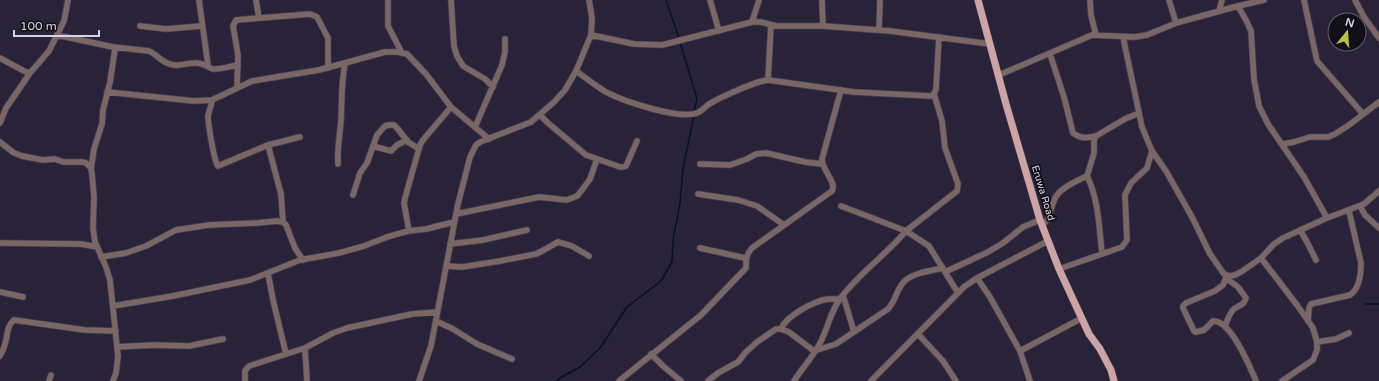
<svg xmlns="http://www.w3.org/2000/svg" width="1379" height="381" viewBox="0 0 1379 381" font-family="'Varela Round',sans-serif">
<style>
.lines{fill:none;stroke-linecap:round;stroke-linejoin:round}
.stream{stroke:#00141c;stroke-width:1.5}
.minor-casing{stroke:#453f54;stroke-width:7}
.major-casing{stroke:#453f54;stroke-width:8}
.minor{stroke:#7a6665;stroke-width:5.5}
.major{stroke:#cca4a3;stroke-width:7}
.labels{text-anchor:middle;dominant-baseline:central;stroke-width:3.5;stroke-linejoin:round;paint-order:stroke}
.street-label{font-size:10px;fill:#d7d4e2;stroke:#110f18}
</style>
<rect width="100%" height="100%" fill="#292339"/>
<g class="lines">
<path class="stream" d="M666,0l13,38
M680,42l17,57 -3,12
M1366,304h13
M557,381l3,-3 20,-11 20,-19 27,-41 34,-26 11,-19 1,-22 7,-37 3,-34 11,-54"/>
<defs>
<path id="minor" d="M199,0l9,65
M256,0l3,18
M388,0v26l14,27
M451,0l3,46 3,10 6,10 22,13 8,8
M710,0l9,31
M822,0l1,26
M1090,0l1,15 5,20
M1169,0l7,23
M1304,0l13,61 46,53
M1355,0l9,17 15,21
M1238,6l9,16 4,9 3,48 5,27 9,18 36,53 23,41
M1219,11l3,-11
M752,22l7,-22
M140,26l26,3 35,-3
M879,30l1,-30
M57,35l56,12 2,2 -5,33 -7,28 -1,14 -8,25 -3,20
M591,35l43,9 28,1 90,-23h9l15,4h47l67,5 100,13
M1123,37l19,90 10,24 14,20 26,46 18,37 14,20 6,2 5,-1 6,-3 20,-14 13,-14 9,-6 44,-20 37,-14 15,-13
M113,47l36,4c7,3 11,9 18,12 10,5 18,0 28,0 9,-1 11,4 18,6 5,1 19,-3 25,-4
M1050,54l14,43 9,36c8,6 14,5 23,3
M0,58l24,13 6,2
M576,71c10,7 20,15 30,21 17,9 73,28 91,21 5,-2 8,-6 12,-9 12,-7 47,-23 59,-24l86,12 77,4 3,-2 2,-5 3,-52
M999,75l93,-40 43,2 12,-2 29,-12 62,-17 26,-6
M768,80l3,-55
M237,88l1,-33 -5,-29 3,-6 74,-6 7,3 11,21v30
M107,92l87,9 18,-1 40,-19 67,-11 66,-18h13l9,2 19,20 25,33 38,32
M212,100c0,5 -3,10 -4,16 0,7 6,45 10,50l50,-21 32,-8
M540,115l8,8 38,32 34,12h3l3,-1 11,-25
M0,123l6,-15 24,-35 19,-22 15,-30 4,-21
M475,127l27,-62 3,-13v-13
M0,142l14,11 8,3 21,4 12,-1 8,3h19l4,1 5,5 1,6 2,23 -1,31 2,14 11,25 4,13 8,76 -2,17 -3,8
M1283,144l11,-2 16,-5h18l7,-3 14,-9 30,-23
M268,145l13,49 2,28
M373,146l18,5 6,-6 10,-5
M338,164c-1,-15 2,-29 3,-44 1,-19 0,-37 4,-56
M700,164l30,1 17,-6 9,-5 10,-1 39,9 17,2
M698,194l40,6 19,6 27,19
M353,195l7,-22 7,-10 10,-28 8,-9 4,-1h5l4,4 10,13 11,7
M841,206l65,25 51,-40 1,-7 -13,-36 -3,-27 -8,-27
M1360,206l5,9 14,13
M456,214l83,-17 28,3 10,-4 5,-6 8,-11 7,-20
M1042,225c10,-6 8,-21 15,-30 7,-9 20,-14 30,-19
M1300,230l6,10 10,20
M409,231l-5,-28 1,-5 15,-53 3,-5 28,-33
M0,243l81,1 16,3
M450,244l33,-4 44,-10
M700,248l45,10
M1102,253c-3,-25 -3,-53 -15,-77l7,-23v-13l2,-4 29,-17 14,-6
M101,257l25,-4 20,-7 30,-16 33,-5 48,-2 20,-2 6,1 3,3 9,23 8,12
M1261,258l36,47 16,23 4,14v8l-4,10 -31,21
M446,266l16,1 38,-6 36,-7 8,-4 14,-8 14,4 17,10
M1059,269l63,-22 5,-7 -2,-45 6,-12 16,-15 5,-17
M945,272l43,-20 15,-9 20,-16 17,-7
M268,273l5,27 13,54
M1227,275l-4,10 -8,6 -29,12 -3,3v2l11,23 2,1 8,-2 9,-9c18,-1 37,46 43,60
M977,278l13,19 30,54 10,30
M0,292l23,5
M843,295l11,37
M113,306l60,-10 77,-16 50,-20 39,-7 25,-7 23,-9 21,-6 18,-2 28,-7
M436,321l17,8 24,15 35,15
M1308,321l1,-13 2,-4 39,-9c9,-6 11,-21 11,-32l-12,-52
M1225,326c2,-5 5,-14 9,-17 6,-4 10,-4 12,-11l-8,-11 -12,-9
M781,329c5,-13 33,-28 47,-30 4,0 8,0 12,0
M918,334l25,27 13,20
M1317,342l19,-3 13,-6
M117,347l36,-2 36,1 34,-7
M305,348l2,33
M1020,351l62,-33
M651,354l12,12 18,15
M0,356c2,-4 4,-8 5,-12 3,-8 1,-18 9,-24l71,10 31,1
M49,381l2,-6
M245,381v-10l4,-5 56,-18 28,-15 14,-5 65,-14 25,-2
M419,381l12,-35 27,-142 12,-47 6,-12 4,-3 51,-20 23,-20 11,-12 11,-19 15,-36 1,-17 -3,-18
M619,381l82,-66 45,-47c0,-9 0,-13 6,-20l80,-57c5,-9 -10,-20 -10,-32l19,-69
M708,381l10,-8 20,-11 8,-10 11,-10 19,-13h5l8,3 25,19 22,-7 52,-35c7,-7 8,-17 14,-25 8,-11 28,-13 41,-16
M794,381c8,-13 19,-24 26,-38 8,-14 10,-31 20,-44 18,-25 46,-44 66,-68l23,15 29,47
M871,381l93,-94 13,-9 71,-37"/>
<path id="major" d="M978,0l28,104 34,116 19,49 30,65 11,15 11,21 3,11"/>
</defs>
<use href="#minor" class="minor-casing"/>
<use href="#major" class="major-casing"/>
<use href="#minor" class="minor"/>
<use href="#major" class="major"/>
</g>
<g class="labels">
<g class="street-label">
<text transform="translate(1043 193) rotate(73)">Eruwa Road</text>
</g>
</g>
<g transform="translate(1347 32) rotate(17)"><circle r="19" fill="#110f18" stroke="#605e69"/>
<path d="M0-3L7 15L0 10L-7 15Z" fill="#bebf42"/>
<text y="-6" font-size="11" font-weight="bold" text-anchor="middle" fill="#d7d4e2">N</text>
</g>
<path d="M14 30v6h85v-6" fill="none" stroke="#d7d4e2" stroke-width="2"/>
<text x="20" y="30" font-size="12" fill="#d7d4e2" stroke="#110f18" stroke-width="3" paint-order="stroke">100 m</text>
</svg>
